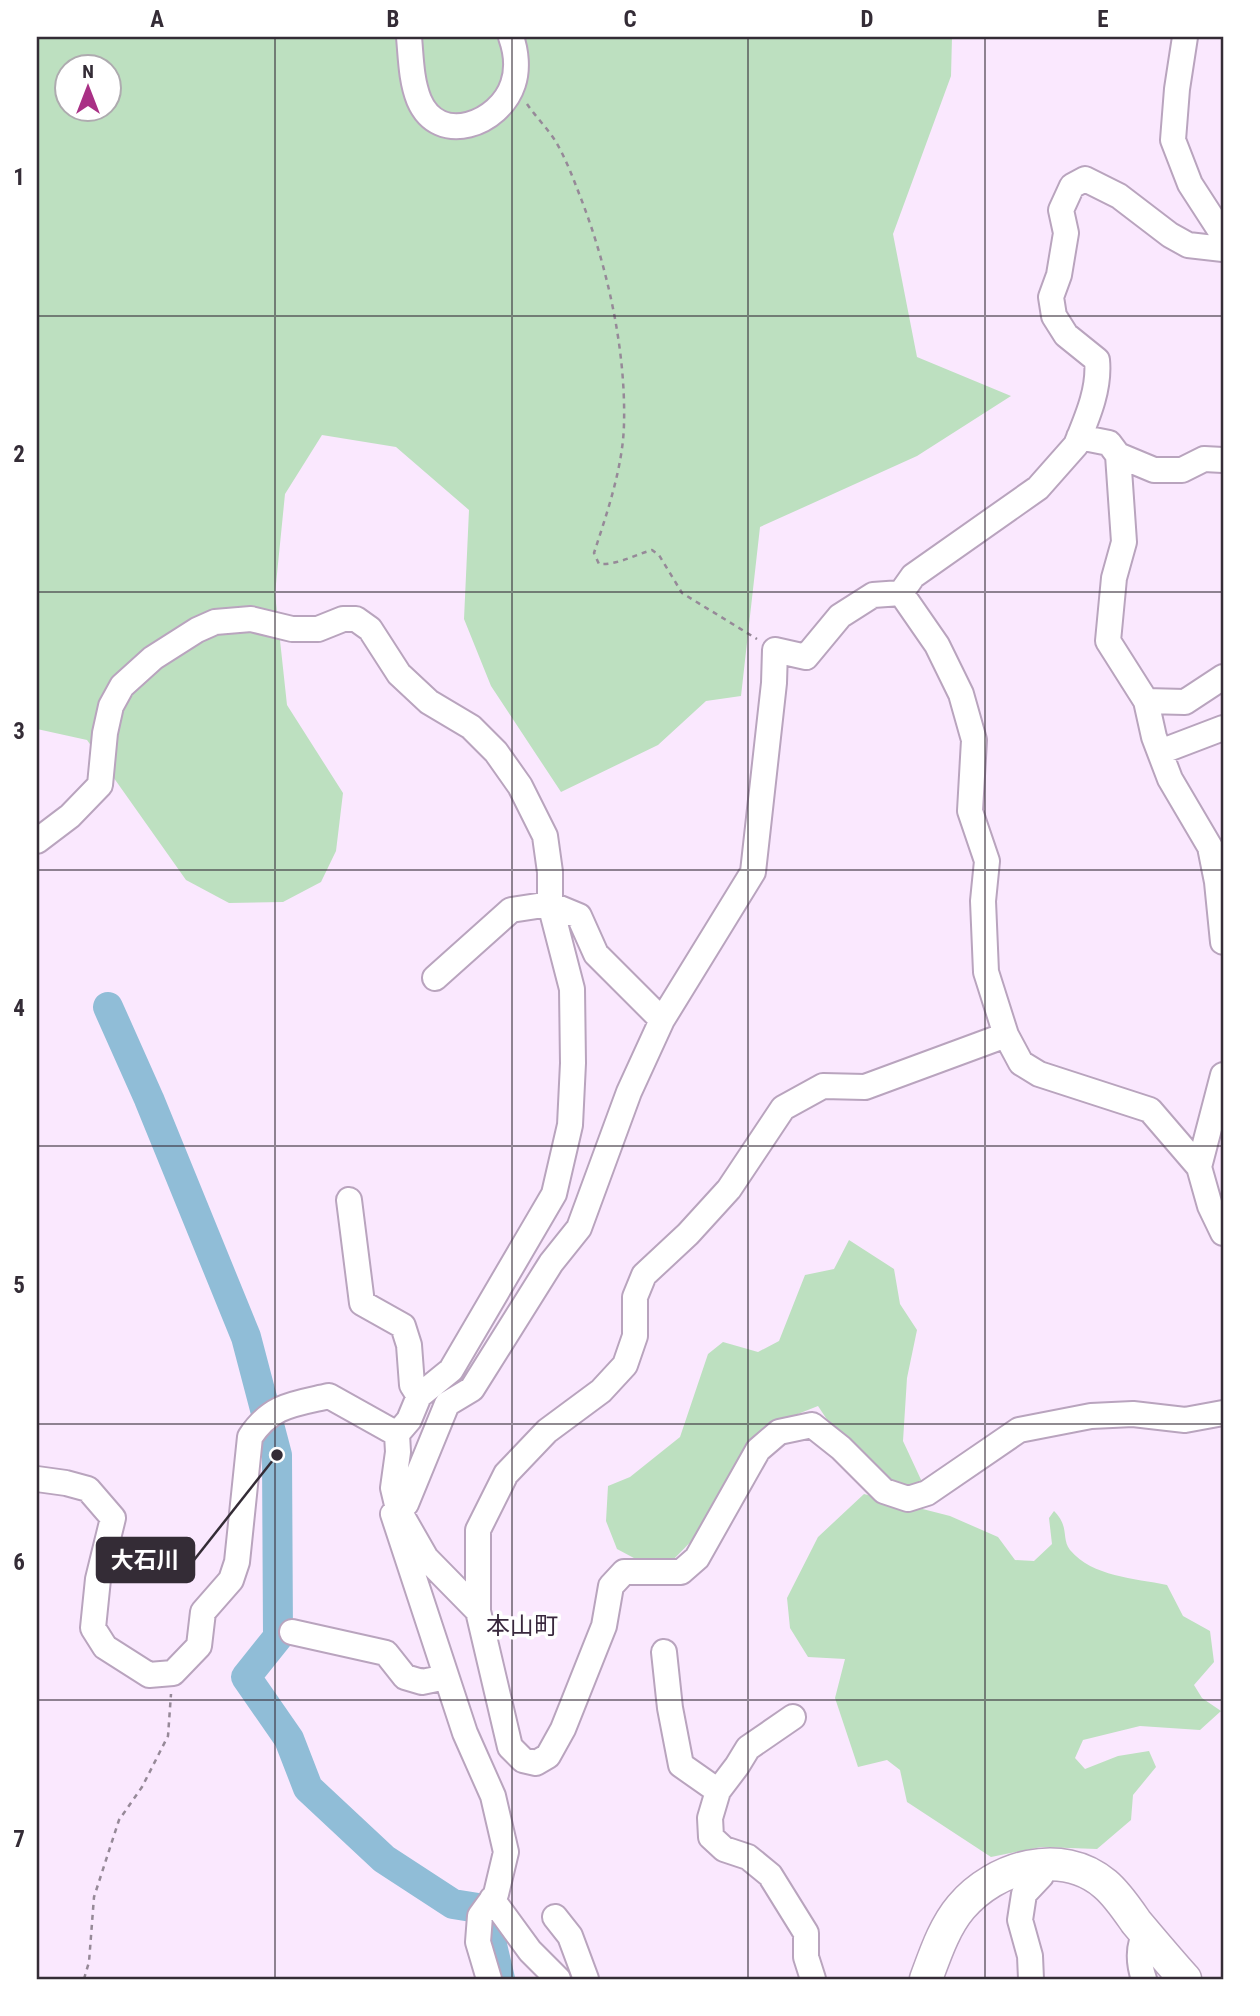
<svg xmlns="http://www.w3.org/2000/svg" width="1260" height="2016" viewBox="0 0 1260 2016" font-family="'Roboto Condensed','Noto Sans JP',sans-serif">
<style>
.green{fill:#bde0c0;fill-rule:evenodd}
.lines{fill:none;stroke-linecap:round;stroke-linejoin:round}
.river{stroke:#90bdd7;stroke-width:30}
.minor-casing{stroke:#b9a4be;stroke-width:28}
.major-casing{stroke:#b9a4be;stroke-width:35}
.path{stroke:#968998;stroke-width:2.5;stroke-dasharray:5 5;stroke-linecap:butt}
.minor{stroke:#fff;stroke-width:24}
.major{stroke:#fff;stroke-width:32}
.grid{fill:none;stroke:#342c36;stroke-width:2;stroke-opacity:0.55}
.labels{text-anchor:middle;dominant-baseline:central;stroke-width:7;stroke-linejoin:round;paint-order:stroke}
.quarter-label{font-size:24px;fill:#39283d;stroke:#fff}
.leader{fill:none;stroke:#342c36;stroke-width:2.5}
.callout-dot{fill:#342c36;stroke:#fff;stroke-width:2.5}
.callout{fill:#342c36;stroke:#342c36;stroke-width:2.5}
.callout-label{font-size:23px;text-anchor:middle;font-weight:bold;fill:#fff}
.neatline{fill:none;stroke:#342c36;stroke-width:2.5}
.grid-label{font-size:23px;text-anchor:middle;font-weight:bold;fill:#342c36}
</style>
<rect width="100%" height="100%" fill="#fae8fe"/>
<path class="green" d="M37,37h915l-1,39 -58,158 24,123 94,39 -94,60 -157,71 -19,169 -35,5 -48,44 -97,47 -70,-106 -27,-67 5,-109 -73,-63 -74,-12 -37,59 -10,100 12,111 56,88 -7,58 -15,31 -38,20 -54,1 -43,-23 -99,-140 -50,-11zM66,66h42v42h-42z
M849,1240l45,29 6,35 17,26 -10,48 -4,63 20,43 -22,5 -61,-50 -22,-33 -53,21 -42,61 -19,40 -33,34 -24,3 -30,-16 -11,-28 2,-35 22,-9 50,-40 28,-83 15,-12 35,10 21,-11 26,-66 29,-6z
M864,1494l86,22 48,21 17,23 19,1 18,-17 -3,-26 5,-7c16,16 7,27 16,39 23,27 64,28 97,35l16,31 27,15 4,31 -20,23 8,13 19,13 -21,19 -60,-4 -57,14 -8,18 10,11 33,-13 31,-5 7,16 -23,28 -2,25 -34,29 -56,-2 -50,10 -84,-55 -7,-32 -13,-10 -29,7 -23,-69 10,-39 -37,-2 -18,-29 -3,-30 31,-61z"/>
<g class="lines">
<path class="river" d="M108,1007l41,92 97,238 31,118 1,182 -32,40 43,62 19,49 76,71 69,45 25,4 15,8 -1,29 8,34"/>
<defs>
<path id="minor" d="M409,37c2,21 2,43 10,63 20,47 81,24 94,-16 5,-15 3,-33 -2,-47
M1185,37l-8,52 -4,51 17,44 33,51
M1223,249l-35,-4 -18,-10 -51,-39 -34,-17 -13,7 -11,24 5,23 -7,42 -8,22 3,19 12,19 31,25c3,29 -10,58 -21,85l-38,43 -125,88 -12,17 36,52 24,49 13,46 -4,71 17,50 -4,40 3,71 20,63 15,28 18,11 111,36 49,57 11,39 13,27
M1079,437l30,6 9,12 6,87 -10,36 -6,63 38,60 8,36 16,42 40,68 7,35 6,60
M1118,455l36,15h28l22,-11 19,1
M1146,701l39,1 38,-25
M1160,752l63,-24
M37,841l33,-25 30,-31 5,-52 6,-27 11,-20 31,-28 44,-28 18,-8 36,-3 41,10h26l25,-10h13l14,10 29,45 30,28 42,25 25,25 24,34 25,50 5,36v32l22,85 1,74 -3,62 -16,69 -103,176 -32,26 -10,24 -12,14
M435,978l76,-68 39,-6 29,12 17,38 66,66
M1199,1167l24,-92
M349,1200l13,103 41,23 6,19 3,40 7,11
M37,1479l29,4 22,6 25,29 -15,61 -5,49 12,19 44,28 24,-2 26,-27 4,-34 28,-32 6,-18 13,-125c21,-32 44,-33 79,-41l68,38 1,18 -5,36 5,21 28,49 52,53 32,136 13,13 13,3 12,-7 15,-27 41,-103 7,-40 13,-14h57l16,-14 61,-108 21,-18 33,-7 29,23 43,43 24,8 19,-6 92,-63 72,-14 42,-2 52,6 38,-7
M478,1611v-81l28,-56 41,-43 54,-40 24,-26 10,-29v-39l9,-22 44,-41 41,-45 54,-81 40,-22 42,1 141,-52
M292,1632l94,21 19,24 17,5 24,-5
M664,1652l6,56 11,57 37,26
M793,1717l-45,31 -11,18 -19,25 -8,27 1,19 13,12 24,8 22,18 36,58v24l7,22
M492,1899l38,52 28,28
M555,1917l15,19 16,43
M489,1979l-11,-37 2,-26 16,-22 10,-42 -13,-56 -28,-63 -72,-219 13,-10 41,-100 25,-15 79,-126 28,-35 50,-136 33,-72 91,-148 21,-189 1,-33 31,7 34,-41 33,-21 28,-2
M1031,1979l-1,-23 -10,-36 4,-26 17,-18 5,-12
M1144,1979c-5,-14 -7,-33 2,-45"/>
<path id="major" d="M926,1979c9,-24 18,-52 35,-72 34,-40 100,-60 144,-23 12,10 22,25 31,38 16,19 32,38 49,57"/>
</defs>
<use href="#minor" class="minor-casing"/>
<use href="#major" class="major-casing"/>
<path class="path" d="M527,104c9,13 21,25 29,38 10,17 17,36 24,54 27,69 46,153 44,228 -1,43 -17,89 -30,129l5,11c19,1 35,-9 53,-14l7,5 23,38 75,46
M84,1979l5,-17 5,-65 25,-77 23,-33 26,-51 3,-42"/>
<use href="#minor" class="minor"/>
<use href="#major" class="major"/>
</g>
<path class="grid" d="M275,37v1942M512,37v1942M748,37v1942M985,37v1942M37,316h1186M37,592h1186M37,870h1186M37,1146h1186M37,1424h1186M37,1700h1186"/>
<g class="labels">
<g class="quarter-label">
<text x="522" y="1626">本山町</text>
</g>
</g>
<path class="leader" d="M277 1455L194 1560"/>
<circle class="callout-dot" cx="277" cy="1455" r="7"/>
<rect class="callout" x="97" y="1538" width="97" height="44" rx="7"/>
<g class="callout-label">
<text x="145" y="1568">大石川</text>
</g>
<rect width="1260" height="2016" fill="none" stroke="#ffffff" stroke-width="77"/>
<g transform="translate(88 88)"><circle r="33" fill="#ffffff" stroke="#aeabaf" stroke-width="2"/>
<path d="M0-5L12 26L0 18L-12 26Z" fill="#a93085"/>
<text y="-10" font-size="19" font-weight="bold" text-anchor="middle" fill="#342c36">N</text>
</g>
<rect x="38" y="38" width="1184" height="1940" class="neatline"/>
<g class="grid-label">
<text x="157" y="27">A</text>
<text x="393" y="27">B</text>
<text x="630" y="27">C</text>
<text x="867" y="27">D</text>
<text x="1103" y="27">E</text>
<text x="19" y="185">1</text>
<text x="19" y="462">2</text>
<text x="19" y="739">3</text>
<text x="19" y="1016">4</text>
<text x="19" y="1293">5</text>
<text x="19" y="1570">6</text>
<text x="19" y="1847">7</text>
</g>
</svg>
